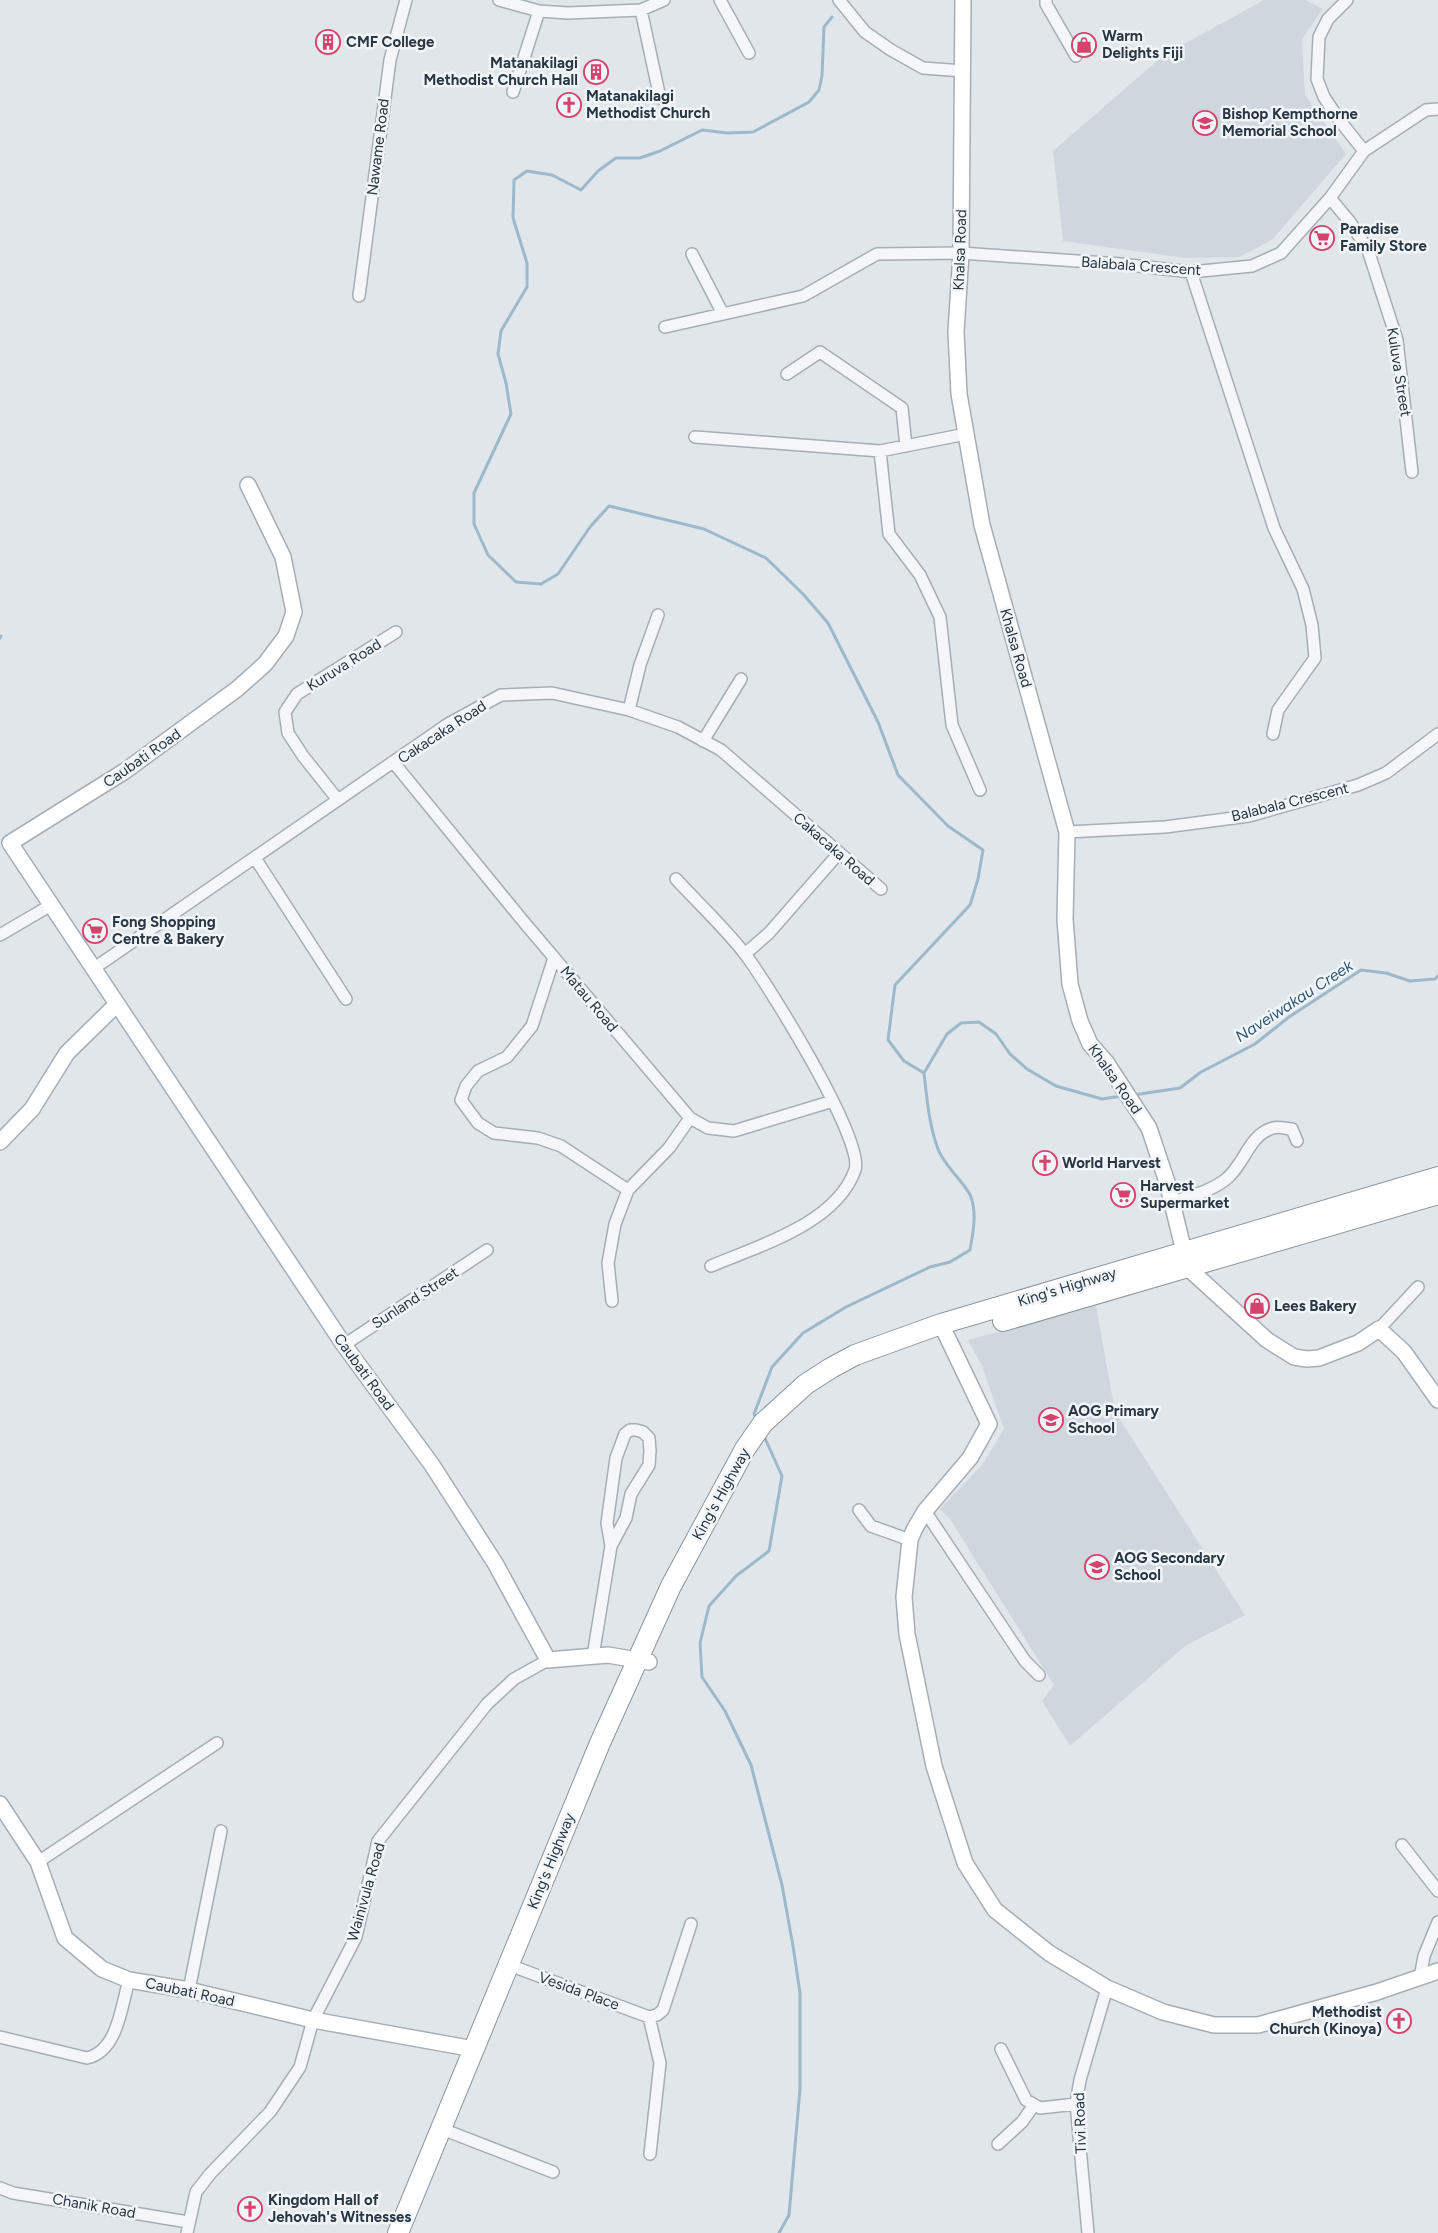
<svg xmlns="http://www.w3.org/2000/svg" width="1438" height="2233" viewBox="0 0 1438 2233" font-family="Figtree,sans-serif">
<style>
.built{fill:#cfd6dd}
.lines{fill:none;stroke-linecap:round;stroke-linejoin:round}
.stream{stroke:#9bb9cb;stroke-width:3}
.street-casing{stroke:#a6aeb5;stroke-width:14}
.secondary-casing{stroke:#a6aeb5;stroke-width:18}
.highway-casing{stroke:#8896a2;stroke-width:22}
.street{stroke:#f4f6f9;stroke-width:11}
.secondary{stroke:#fff;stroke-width:15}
.highway{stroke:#fff;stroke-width:20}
.labels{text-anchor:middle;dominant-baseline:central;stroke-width:5;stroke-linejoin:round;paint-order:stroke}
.poi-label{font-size:15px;font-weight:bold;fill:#293643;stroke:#f1f5f8;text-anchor:start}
.street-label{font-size:15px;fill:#293643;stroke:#f1f5f8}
.water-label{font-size:16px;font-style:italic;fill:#325b78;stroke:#f1f5f8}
</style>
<rect width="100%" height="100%" fill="#e1e6ea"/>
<path class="built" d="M1264,0h41l18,9 -21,30 3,56 41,59 -74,86 -33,17 -54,1 -122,-17 -10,-90 111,-96z
M1096,1306l19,106 130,203 -60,31 -115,100 -28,-45 12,-16 -104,-166 -10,-10 42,-44 22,-36 -22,-63 -14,-26z"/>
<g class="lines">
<path class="stream" d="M0,638l1,-2
M924,1073l23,-39 14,-11 18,-1 17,12 14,20 17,15 29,17 46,13 20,-3
M1133,1095l47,-7 21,-16 54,-28 34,-27 72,-47 25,3 24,8 25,-2 3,-3
M757,1421l-3,-7 18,-47 31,-34 43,-26 84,-40 20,-5 20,-12c3,-17 7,-36 1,-53 -4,-12 -27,-31 -33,-48 -9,-24 -11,-50 -14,-76l-20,-12 -16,-21 7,-55 75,-80 8,-26 5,-29 -35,-24 -50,-51 -20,-53 -50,-99 -25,-29 -37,-36 -62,-29 -95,-23 -19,21 -32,47 -17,10 -25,-2 -28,-27 -14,-31v-31l37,-79 -5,-31 -8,-29 3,-23 26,-44v-24l-14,-45 1,-38 13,-9 25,4 29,15 17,-19 18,-13h24l20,-7 42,-21 25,3 26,-1 56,-30 10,-12 3,-14 2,-49 8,-10
M764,1436l18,40 -13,75 -33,25 -27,30 -9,37 2,34 23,34 26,54 31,120 11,61 7,47v96l-11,126 -10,18"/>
<defs>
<path id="street" d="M499,0l40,11 29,2 73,-3 23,-10
M720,0l29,53
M839,0l26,32 26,18 32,18 40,3
M1046,0v4l30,52
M1347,0l-19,19 -9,18 -2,42 7,18 16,24 24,30
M641,10l19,88
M513,92l26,-81
M1330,198l20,24 18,28 29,90 15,132
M692,254l31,60
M1191,272l83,256 29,61 9,36 3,33 -37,52 -5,24
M359,296l31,-236 16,-60
M665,327l138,-31 74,-42 84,-1 160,11 70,8 61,-6 29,-13 49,-55 34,-47 62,-41 12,-1
M787,374l33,-22 82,56 4,38
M695,437l185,14 86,-17
M880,451l9,83 31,41 20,42 12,108 28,65
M629,710l11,-45 18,-50
M703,741l38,-62
M394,763l129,158 167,197 18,10 26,3 99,-30
M338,800l-35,-44 -15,-23 -3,-21 12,-18 99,-62
M1067,832l98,-5 84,-11 109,-31 28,-12 52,-39
M255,858l91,141
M676,879c22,24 48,48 69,75 22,29 120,186 110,216 -19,54 -97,76 -144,96
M0,935l51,-30
M745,954l24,-21 70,-80
M554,958l-22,68 -25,31 -29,14 -12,15 -5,14 17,23 16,10 44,5 23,8 67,44
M93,969l355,-245 53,-29 51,-2 77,17 49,17 43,23 160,139
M1172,1202c18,-6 37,-10 53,-22 19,-14 24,-46 48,-52 6,-2 14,1 19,1l5,12
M612,1301l-4,-38 7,-39 13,-34 41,-42 21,-30
M1379,1329l39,-42
M344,1345l143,-95
M859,1510l12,16 39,14
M925,1511l100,150 14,14
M593,1656l18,-110 -4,-23 9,-65 9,-24 5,-4h6l7,2 6,6 1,13 -1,14 -18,29 -5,24 -15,28
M1402,1845l36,46
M38,1862l179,-119
M509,1965l140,52 8,-2 6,-5 28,-86
M1420,1977l4,-21 14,-34
M189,1990l32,-159
M649,2017l11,46 -10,91
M0,2037l87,21c31,-7 34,-51 42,-78
M1001,2049l25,51 14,8 36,-4
M442,2129l111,43
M998,2144l24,-22 12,-17
M0,2188l13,5 175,29
M187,2233l9,-41 14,-18 60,-62 30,-45 13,-47 43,-83 22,-96 109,-137 27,-25 34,-19
M1088,2233l-12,-129 4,-24 27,-92"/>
<path id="secondary" d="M963,0l-2,253 -5,79 3,62 23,131 85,307 -2,87 5,65 10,37 10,23 16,18 43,66 18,54 21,86 79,72 27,17 13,2 12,-1 39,-15 21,-14 25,23 34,48
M248,485l35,72 11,55 -8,24 -21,28 -28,25 -112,82 -115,72 334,502 88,120 63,98 53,97 60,-5 41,7
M0,1142l32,-33 35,-56 50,-49
M941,1324l48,100 -19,34 -45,53 -11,19 -4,10 -6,57 3,37 27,132 31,97 30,47 54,43 58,35 56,24 51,13h44l119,-33 61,-21
M0,1804l38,58 27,76 37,31 27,11 60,10 124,30 161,29"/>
<path id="highway" d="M1003,1321l435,-127
M398,2233l202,-490 71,-157 74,-137 18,-26 43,-39 25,-16 24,-13 86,-31 497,-147"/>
</defs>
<use href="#street" class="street-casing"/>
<use href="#secondary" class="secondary-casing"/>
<use href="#highway" class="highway-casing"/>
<use href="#street" class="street"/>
<use href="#secondary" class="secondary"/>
<use href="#highway" class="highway"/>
</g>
<defs>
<symbol id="building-ring" viewBox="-11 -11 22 22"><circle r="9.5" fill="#f1f5f8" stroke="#d3436c" stroke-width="1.5"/><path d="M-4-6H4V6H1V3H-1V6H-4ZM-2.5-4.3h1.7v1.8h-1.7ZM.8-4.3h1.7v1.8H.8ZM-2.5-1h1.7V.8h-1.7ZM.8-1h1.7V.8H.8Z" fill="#d3436c"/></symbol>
<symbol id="shop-ring" viewBox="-11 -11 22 22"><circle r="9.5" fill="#f1f5f8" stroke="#d3436c" stroke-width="1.5"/><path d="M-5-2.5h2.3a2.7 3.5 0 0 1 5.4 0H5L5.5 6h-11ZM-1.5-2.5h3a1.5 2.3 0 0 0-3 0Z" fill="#d3436c"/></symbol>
<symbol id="church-ring" viewBox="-11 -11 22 22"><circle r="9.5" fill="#f1f5f8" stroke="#d3436c" stroke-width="1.5"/><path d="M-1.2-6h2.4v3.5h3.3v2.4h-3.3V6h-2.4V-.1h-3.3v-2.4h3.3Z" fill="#d3436c"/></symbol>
<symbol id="school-ring" viewBox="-11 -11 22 22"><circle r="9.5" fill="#f1f5f8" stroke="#d3436c" stroke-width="1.5"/><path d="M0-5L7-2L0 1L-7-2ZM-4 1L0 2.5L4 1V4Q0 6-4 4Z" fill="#d3436c"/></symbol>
<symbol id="supermarket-ring" viewBox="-11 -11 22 22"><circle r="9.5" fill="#f1f5f8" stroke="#d3436c" stroke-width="1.5"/><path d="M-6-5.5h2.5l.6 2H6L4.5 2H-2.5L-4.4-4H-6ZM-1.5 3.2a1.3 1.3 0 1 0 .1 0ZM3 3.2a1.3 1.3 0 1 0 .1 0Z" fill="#d3436c"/></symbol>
<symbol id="university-ring" viewBox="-11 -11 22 22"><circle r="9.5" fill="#f1f5f8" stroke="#d3436c" stroke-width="1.5"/><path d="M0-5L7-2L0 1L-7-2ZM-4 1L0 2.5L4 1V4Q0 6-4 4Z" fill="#d3436c"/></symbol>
</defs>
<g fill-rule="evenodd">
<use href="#building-ring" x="314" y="28" width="28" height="28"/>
<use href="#shop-ring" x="1070" y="31" width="28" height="28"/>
<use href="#building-ring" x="582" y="58" width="28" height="28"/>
<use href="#church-ring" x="555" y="91" width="28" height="28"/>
<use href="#school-ring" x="1191" y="109" width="28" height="28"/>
<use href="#supermarket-ring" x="1308" y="224" width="28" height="28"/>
<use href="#supermarket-ring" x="81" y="917" width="28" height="28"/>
<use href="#church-ring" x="1031" y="1149" width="28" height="28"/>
<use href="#supermarket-ring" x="1109" y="1181" width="28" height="28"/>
<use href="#shop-ring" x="1243" y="1292" width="28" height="28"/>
<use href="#school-ring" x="1037" y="1406" width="28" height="28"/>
<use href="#university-ring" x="1083" y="1553" width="28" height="28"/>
<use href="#church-ring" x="1385" y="2007" width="28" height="28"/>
<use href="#church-ring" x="236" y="2195" width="28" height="28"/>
</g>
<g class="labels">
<g class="poi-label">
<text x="1102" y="36">Warm<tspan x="1102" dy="17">Delights Fiji</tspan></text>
<text x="346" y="42">CMF College</text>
<text x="578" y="63" text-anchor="end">Matanakilagi<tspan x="578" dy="17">Methodist Church Hall</tspan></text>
<text x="586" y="96">Matanakilagi<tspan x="586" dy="17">Methodist Church</tspan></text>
<text x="1222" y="114">Bishop Kempthorne<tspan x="1222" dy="17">Memorial School</tspan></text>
<text x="1340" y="229">Paradise<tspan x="1340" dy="17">Family Store</tspan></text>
<text x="112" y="922">Fong Shopping<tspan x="112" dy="17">Centre &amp; Bakery</tspan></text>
<text x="1062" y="1163">World Harvest</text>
<text x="1140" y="1186">Harvest<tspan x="1140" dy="17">Supermarket</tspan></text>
<text x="1274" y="1306">Lees Bakery</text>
<text x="1068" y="1411">AOG Primary<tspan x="1068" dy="17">School</tspan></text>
<text x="1114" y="1558">AOG Secondary<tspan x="1114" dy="17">School</tspan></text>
<text x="1382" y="2012" text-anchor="end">Methodist<tspan x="1382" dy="17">Church (Kinoya)</tspan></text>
<text x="268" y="2200">Kingdom Hall of<tspan x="268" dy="17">Jehovah's Witnesses</tspan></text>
</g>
<g class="street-label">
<text transform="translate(378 147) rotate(-83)">Nawame Road</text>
<text transform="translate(960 250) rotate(-88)">Khalsa Road</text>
<text transform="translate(1141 266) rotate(4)">Balabala Crescent</text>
<text transform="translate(1399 372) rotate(81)">Kuluva Street</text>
<text transform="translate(1016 648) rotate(74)">Khalsa Road</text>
<text transform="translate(344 665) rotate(-32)">Kuruva Road</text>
<text transform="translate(442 732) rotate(-33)">Cakacaka Road</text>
<text transform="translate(142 758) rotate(-35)">Caubati Road</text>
<text transform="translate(1290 802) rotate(-14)">Balabala Crescent</text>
<text transform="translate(834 849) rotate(41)">Cakacaka Road</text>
<text transform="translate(589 999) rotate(50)">Matau Road</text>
<text transform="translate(1115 1079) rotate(55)">Khalsa Road</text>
<text transform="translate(1067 1287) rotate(-17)">King's Highway</text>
<text transform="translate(415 1298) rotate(-33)">Sunland Street</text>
<text transform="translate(364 1372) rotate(54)">Caubati Road</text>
<text transform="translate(721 1494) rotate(-61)">King's Highway</text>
<text transform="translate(551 1861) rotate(-68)">King's Highway</text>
<text transform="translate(366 1892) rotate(-74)">Wainivula Road</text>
<text transform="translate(579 1991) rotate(20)">Vesida Place</text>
<text transform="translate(190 1992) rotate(12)">Caubati Road</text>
<text transform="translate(1080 2123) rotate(-92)">Tivi Road</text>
<text transform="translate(94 2206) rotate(10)">Chanik Road</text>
</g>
<g class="water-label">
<text transform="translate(1294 1001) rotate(-33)">Naveiwakau Creek</text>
</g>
</g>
</svg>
